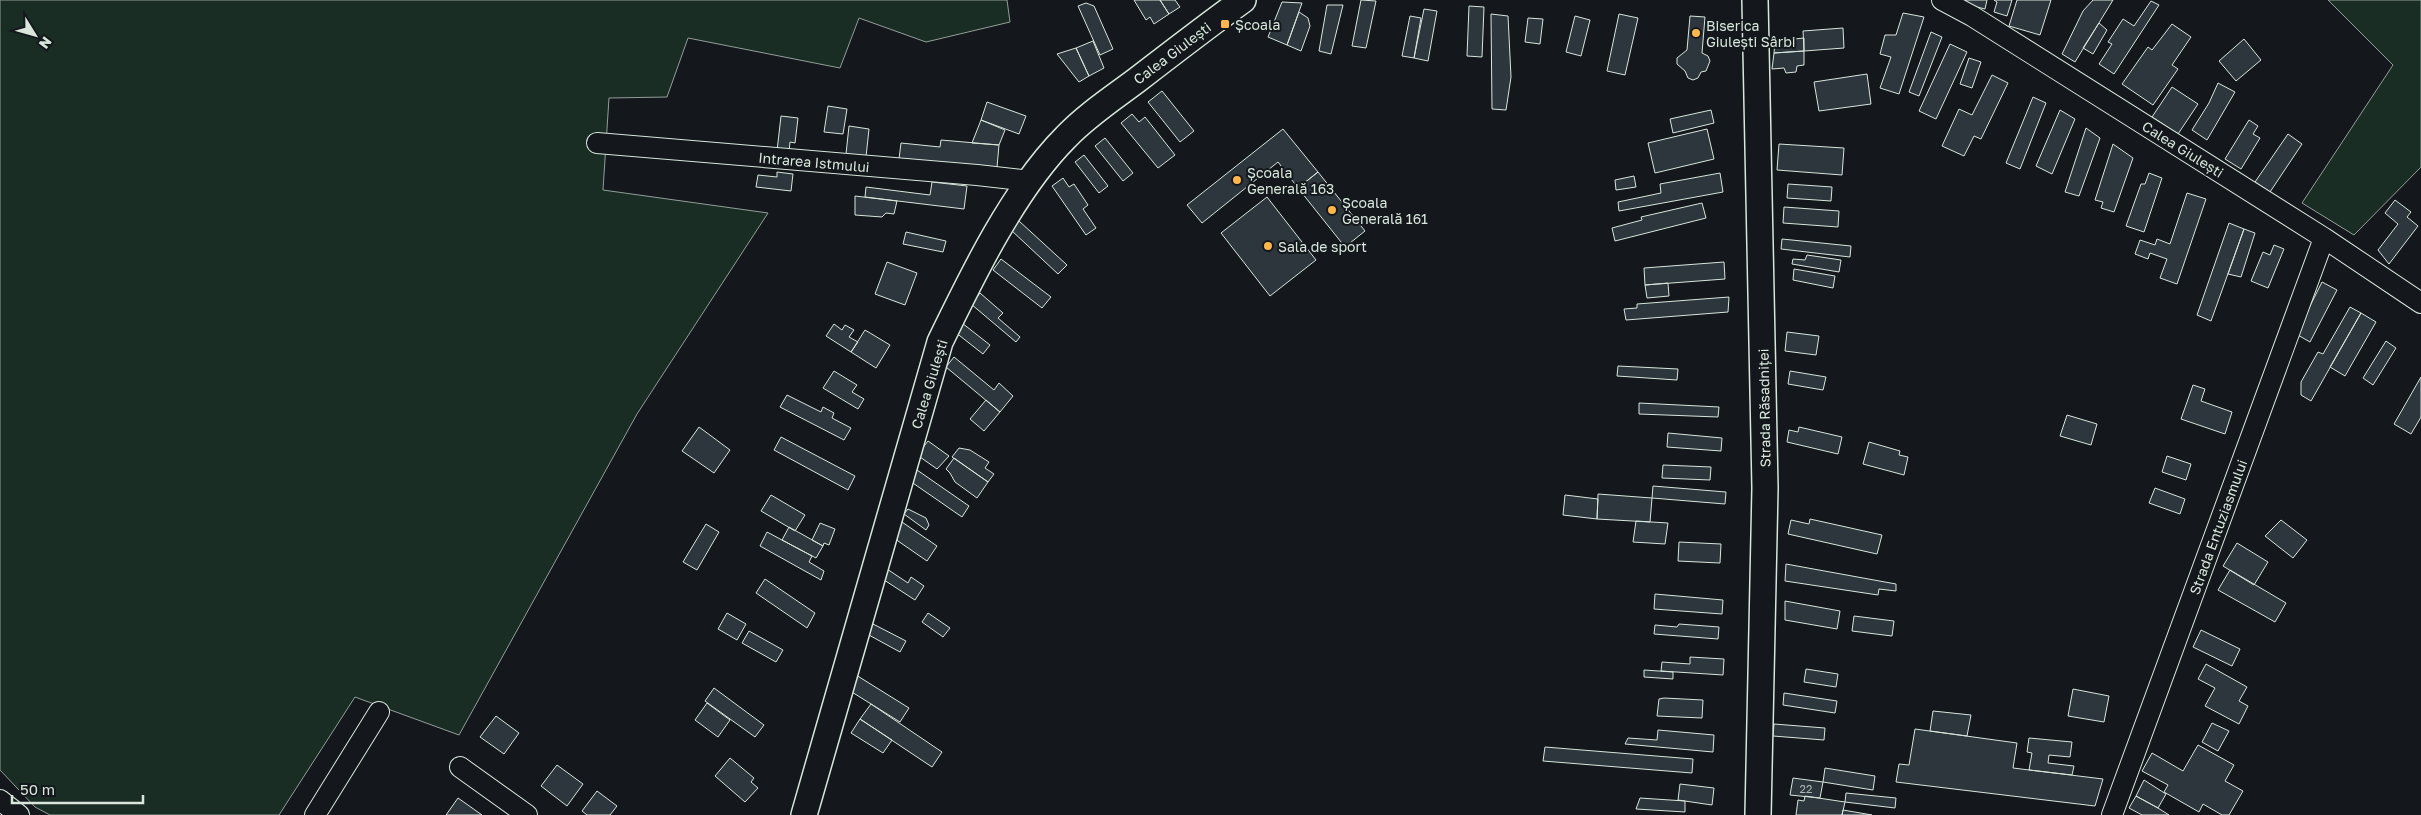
<svg xmlns="http://www.w3.org/2000/svg" width="2421" height="815" viewBox="0 0 2421 815" font-family="'Golos Text',sans-serif">
<style>
.green{fill:#1a2d24;stroke:#939e99}
.building{fill:#2c363c;stroke:#d8e6dc}
.lines{fill:none;stroke-linecap:round;stroke-linejoin:round}
.minor-casing{stroke:#d8e6dc;stroke-width:22}
.major-casing{stroke:#d8e6dc;stroke-width:28}
.minor{stroke:#14181c;stroke-width:20}
.major{stroke:#14181c;stroke-width:25}
.poi-dot{fill:#ffb74d;stroke:#14181c;stroke-width:2}
.labels{text-anchor:middle;dominant-baseline:central;stroke-width:4;stroke-linejoin:round;paint-order:stroke}
.number-label{font-size:11px;fill:#adbab4}
.poi-label{font-size:14px;fill:#d8e6dc;stroke:#14181c;text-anchor:start}
.street-label{font-size:14px;fill:#d8e6dc;stroke:#14181c}
</style>
<rect width="100%" height="100%" fill="#14181c"/>
<path class="green" d="M0,0h1007l3,22 -84,20 -67,-24 -19,50 -152,-30 -21,59 -58,1 -6,92 165,23 -131,201 -178,321 -104,-38 -76,118h-229l-15,-8 -35,-37z
M2328,0h93v167l-67,68 -52,-32 91,-138z"/>
<path class="building" d="M1134,0h26l9,14 -15,10 -4,-7 -4,3z
M1160,0h15l5,7 -11,7z
M1361,0l15,1 -10,47 -14,-2z
M1966,0h21l-2,9 -20,-5z
M1994,0h18l-5,16 -13,-4 3,-10z
M2017,0h34l-11,35 -31,-9z
M2093,0h20l-38,62 -13,-8 21,-43z
M2151,1l8,4 -45,69 -15,-10 13,-20 -4,-2 15,-23 11,7z
M1282,2l20,1 -15,42 -19,-8z
M1086,3l8,3 19,43 -13,6 -22,-49z
M1327,5h16l-12,49 -12,-3z
M1469,6l15,1 -2,50 -15,-1z
M1424,9l13,2 -9,50 -14,-3z
M1299,12l9,6 2,8 -9,25 -14,-6z
M1903,13l21,4 -25,77 -19,-6 11,-31 -11,-3 5,-19h11z
M1491,14l17,2 3,61 -5,33 -14,-1z
M1619,14l19,4 -13,57 -18,-4z
M1410,16l11,2 -7,40 -12,-2z
M1575,16l15,4 -9,36 -15,-4z
M1690,16l15,1 -3,36 6,3 2,5 -4,10 -5,1 -3,6 -5,2 -5,-2 -3,-7 -8,-7v-6l10,-8z
M1528,18l15,1 -3,25 -15,-2z
M2099,23l8,7 -14,24 -10,-6z
M2172,24l19,13 -19,28 6,4 -25,36 -31,-21 26,-37 4,3z
M1843,28l1,20 -40,3 -1,-20z
M1931,32l11,5 -23,59 -10,-4z
M1804,38v13l-30,2 1,-12z
M2244,39l17,21 -25,21 -17,-20z
M1093,41l11,27 -15,8 -13,-28z
M1950,44l17,8 -31,67 -17,-8z
M1076,48l13,28 -10,6 -22,-28z
M1804,51v14l-7,1 -1,6 -10,1 -2,-5 -12,1 2,-16z
M1969,58l12,4 -9,26 -12,-4z
M1867,74l4,30 -52,7 -5,-29z
M1992,75l16,8 -27,56 -7,-3 -10,20 -22,-10 17,-37 13,6z
M2218,83l17,9 -28,48 -15,-10 17,-27z
M2172,87l26,17 -20,30 -26,-17z
M1162,91l32,40 -14,11 -32,-40z
M2033,97l13,6 -26,66 -14,-6z
M987,102l39,14 -7,18 -38,-14z
M828,106l19,3 -4,25 -19,-2z
M1711,110l3,13 -41,10 -3,-14z
M2060,110l15,9 -23,55 -16,-8z
M1132,114l7,8 6,-5 30,38 -17,13 -37,-45z
M781,116l17,2 -3,25 -5,-1 -1,10 -12,-1z
M981,120l24,10 -6,15 -27,-2z
M2249,120l9,6 -5,8 7,4 -19,31 -16,-10z
M849,126l20,3 -3,28 -20,-3z
M2086,128l14,10 -21,58 -14,-4z
M1283,129l35,43 -20,16 -20,-26 -76,61 -15,-18z
M1707,129l7,30 -59,14 -7,-30z
M2288,134l14,10 -32,48 -15,-10z
M1105,138l28,35 -10,8 -28,-35z
M941,140l58,5 -2,22 -98,-8 2,-16 39,4z
M1779,144l65,4 -2,27 -65,-5z
M2113,144l20,14 -19,54 -13,-4 2,-6 -8,-2z
M1084,155l24,31 -9,7 -24,-31z
M777,172l16,2 -2,17 -35,-4 2,-12 19,2z
M1318,172l47,59 -20,16 -47,-59z
M1720,173l3,19 -104,19 -1,-9 43,-9 -1,-9z
M2149,173l13,5 -18,54 -18,-6 15,-42h4z
M1634,176l2,11 -20,3 -1,-10z
M1063,178l6,9 5,-3 14,21 -5,4 13,19 -10,7 -34,-49z
M932,182l35,4 -3,23 -99,-12 1,-10 64,8z
M1788,184l44,3 -1,14 -44,-3z
M2187,193l19,6 -29,85 -17,-6 7,-19 -17,-6 -2,6 -13,-5 5,-14 15,5 2,-6 13,5z
M855,196l42,5 -3,13 -8,-1 -4,4 -27,-2z
M1267,197l49,63 -46,36 -49,-63z
M2395,200l16,12 -4,5 11,9 -29,38 -11,-14 20,-26 -13,-11z
M1702,203l4,15 -91,23 -3,-13 30,-8 -1,-3z
M1784,207l55,4 -1,16 -55,-4z
M1019,221l48,44 -9,9 -47,-44z
M2229,223l15,6 -33,92 -14,-6z
M2244,229l11,4 -14,44 -13,-3z
M906,232l40,9 -3,11 -40,-8z
M1782,239l69,7 -1,11 -69,-8z
M2274,245l10,4 -16,39 -17,-7 12,-29 7,3z
M1807,255l34,5 -2,12 -47,-8 1,-5 12,1z
M1001,259l50,38 -9,11 -49,-38z
M887,262l30,11 -12,32 -30,-11z
M1724,262l1,17 -80,6 -1,-17z
M1794,269l41,7 -2,12 -40,-8z
M2322,282l15,8 -27,52 -14,-8z
M1668,283l1,13 -22,2 -2,-13z
M980,293l23,20 -5,5 22,19 -4,5 -45,-38z
M1729,297l-1,15 -102,8 -2,-11 13,-1v-4z
M2350,307l11,6 -50,88 -10,-6v-13l17,-30 5,2z
M2361,313l15,9 -31,54 -15,-9z
M962,323l28,22 -7,9 -28,-22z
M834,324l8,6 3,-5 9,5 -5,7 9,5 -7,10 -25,-16z
M865,330l25,15 -14,23 -25,-16z
M1787,332l32,4 -3,19 -31,-4z
M2386,341l10,7 -23,37 -10,-7z
M954,357l40,33 5,-7 14,13 -13,16 -54,-45z
M1618,366l60,3 -1,11 -60,-4z
M834,371l23,14 -5,7 12,7 -6,10 -35,-21z
M1790,371l36,6 -3,13 -35,-6z
M2421,377v40l-10,17 -17,-10z
M2193,385l12,4 -4,12 31,11 -7,22 -44,-15z
M787,395l34,17 2,-5 11,6 -2,5 19,10 -7,12 -64,-33z
M986,400l14,12 -16,19 -14,-12z
M1639,403l80,4 -1,10 -79,-3z
M2067,415l30,9 -6,21 -31,-9z
M699,427l31,23 -16,23 -32,-22z
M1799,427l43,10 -4,17 -51,-12 2,-12 9,2z
M1668,433l54,5 -1,13 -54,-4z
M781,437l74,39 -7,14 -74,-40z
M928,441l21,15 -12,13 -17,-12 1,-7z
M1869,442l31,9 -1,4 9,2 -4,18 -41,-11z
M959,448l11,2 19,12 -4,6 9,6 -6,8 -36,-25z
M2167,456l24,8 -5,16 -24,-8z
M954,458l34,24 -11,16 -22,-16 -5,-9 -4,-4z
M1663,465l48,2 -1,13 -48,-2z
M917,470l52,36 -7,11 -52,-36z
M1653,486l73,6 -1,12 -73,-6z
M2155,488l30,11 -5,15 -31,-11z
M1598,494l54,4 -2,24 -53,-3z
M771,495l34,20 -10,16 -34,-20z
M1565,495l33,4 -1,20 -34,-4z
M908,509l18,9 3,7 -3,5 -22,-16z
M1810,519l72,16 -5,19 -89,-20 3,-14 18,4z
M899,520l38,26 -10,15 -29,-20 -7,-9z
M2281,520l26,20 -14,18 -28,-22z
M1636,521l32,2 -3,21 -32,-2z
M820,523l15,6 -6,16 -5,-2 -1,3 -11,-6z
M706,524l13,8 -22,38 -14,-8z
M789,527l34,19 -7,12 -34,-18z
M767,532l45,24 -3,6 15,9 -3,9 -61,-34z
M1679,542l42,2 -1,19 -42,-2z
M2237,543l31,19 -14,23 -31,-19z
M1786,564l110,20v7l-17,-2 -1,6 -93,-14z
M887,569l21,14 3,-6 13,9 -9,14 -34,-22z
M2230,570l56,33 -11,19 -57,-32z
M765,579l50,34 -8,15 -51,-35z
M1655,594l68,6 -1,14 -68,-5z
M1785,601l55,10 -3,18 -52,-9z
M727,613l19,11 -9,16 -19,-11z
M928,613l22,15 -7,9 -21,-15z
M1854,616l40,5 -2,15 -40,-5z
M873,624l33,17 -6,11 -33,-18z
M1679,624l40,3 -1,12 -64,-5 1,-9 22,2z
M2201,630l39,19 -8,17 -39,-19z
M749,631l34,19 -7,12 -34,-19z
M1690,657l34,2 -1,16 -62,-4 1,-9 28,2z
M2206,664l41,23 -8,14 9,5 -9,18 -34,-18 10,-18 -17,-9z
M1806,669l32,5 -2,13 -32,-5z
M1644,670l29,2v7l-29,-2z
M856,675l53,33 -9,14 -53,-33z
M714,688l50,37 -9,12 -50,-36z
M2073,689l36,7 -5,26 -36,-6z
M1784,693l53,8 -2,12 -52,-8z
M1664,698l39,2 -1,18 -45,-2 2,-17z
M707,703l23,17 -12,17 -23,-17z
M871,704l71,48 -10,15 -72,-48z
M1933,711l38,4 -4,21 -37,-5z
M496,716l23,17 -15,21 -24,-17z
M860,719l32,21 -9,13 -32,-20z
M2212,723l17,8 -11,20 -16,-9z
M1774,724l51,4 -1,12 -51,-4z
M1915,729l102,14 -4,25 90,11 -8,27 -199,-24 3,-18 10,1z
M1658,730l56,5 -1,17 -88,-8 3,-6 29,2z
M2029,738l43,4 -2,15 -21,-2 -1,8 26,3 -2,9 -43,-5 3,-17 -5,-1z
M2198,745l36,20 -9,16 18,10 -14,24h-7l-19,-11 -4,8 -35,-20 4,-7 -26,-14 10,-18 31,18z
M1545,747l148,12 -1,14 -149,-12z
M730,758l24,20 -3,4 7,6 -13,14 -30,-26z
M557,765l26,19 -16,22 -26,-20z
M1825,768l50,8 -2,14 -50,-8z
M1793,778l30,4 -3,16 -30,-3z
M2144,780l22,14 -8,14 -22,-12z
M1680,784l34,4 -2,17 -34,-5z
M597,791l20,15 -7,9h-23l-5,-4z
M1846,793l50,5 -1,10 -50,-6z
M1805,796l40,6 -3,13h-46l2,-15 6,1z
M2136,796l22,12 11,7h-27l-13,-7z
M458,798l24,17h-36z
M1640,798l45,3v11l-49,-3z
M1843,810l29,5h-30z"/>
<g class="lines">
<defs>
<path id="minor" d="M1942,0l30,16 352,222 97,65
M597,143l380,32 53,6
M460,767l67,48
M0,800l19,15
M315,815l64,-103
M2112,815l212,-577"/>
<path id="major" d="M1755,0l10,488 -7,327
M804,815l136,-473c32,-66 74,-153 126,-205 21,-22 47,-39 71,-57 35,-27 70,-54 106,-80"/>
</defs>
<use href="#minor" class="minor-casing"/>
<use href="#major" class="major-casing"/>
<use href="#minor" class="minor"/>
<use href="#major" class="major"/>
</g>
<g class="poi-dot">
<rect x="1220" y="19" width="10" height="10" rx="2.5"/>
<circle cx="1696" cy="33" r="5"/>
<circle cx="1237" cy="180" r="5"/>
<circle cx="1332" cy="210" r="5"/>
<circle cx="1268" cy="246" r="5"/>
</g>
<g class="labels">
<g class="number-label">
<text x="1806" y="788">22</text>
</g>
<g class="poi-label">
<text x="1235" y="24">Școala</text>
<text x="1706" y="25">Biserica<tspan x="1706" dy="16">Giulești Sârbi</tspan></text>
<text x="1247" y="172">Școala<tspan x="1247" dy="16">Generală 163</tspan></text>
<text x="1342" y="202">Școala<tspan x="1342" dy="16">Generală 161</tspan></text>
<text x="1278" y="246">Sala de sport</text>
</g>
<g class="street-label">
<text transform="translate(1172 53) rotate(-37)">Calea Giulești</text>
<text transform="translate(2183 149) rotate(32)">Calea Giulești</text>
<text transform="translate(814 162) rotate(5)">Intrarea Istmului</text>
<text transform="translate(929 384) rotate(-73)">Calea Giulești</text>
<text transform="translate(1764 408) rotate(-91)">Strada Răsadniței</text>
<text transform="translate(2218 527) rotate(-70)">Strada Entuziasmului</text>
</g>
</g>
<g transform="translate(35 35) rotate(127)" stroke="#14181c" stroke-width="4" paint-order="stroke">
<path d="M0-4L9 19L0 12L-9 19Z" fill="#d8e6dc"/>
<text y="-8" font-size="14" font-weight="bold" text-anchor="middle" fill="#d8e6dc">N</text>
</g>
<path d="M12 795v8h131v-8" fill="none" stroke="#d8e6dc" stroke-width="2.5"/>
<text x="20" y="795" font-size="15" fill="#d8e6dc" stroke="#14181c" stroke-width="4" paint-order="stroke">50 m</text>
</svg>
